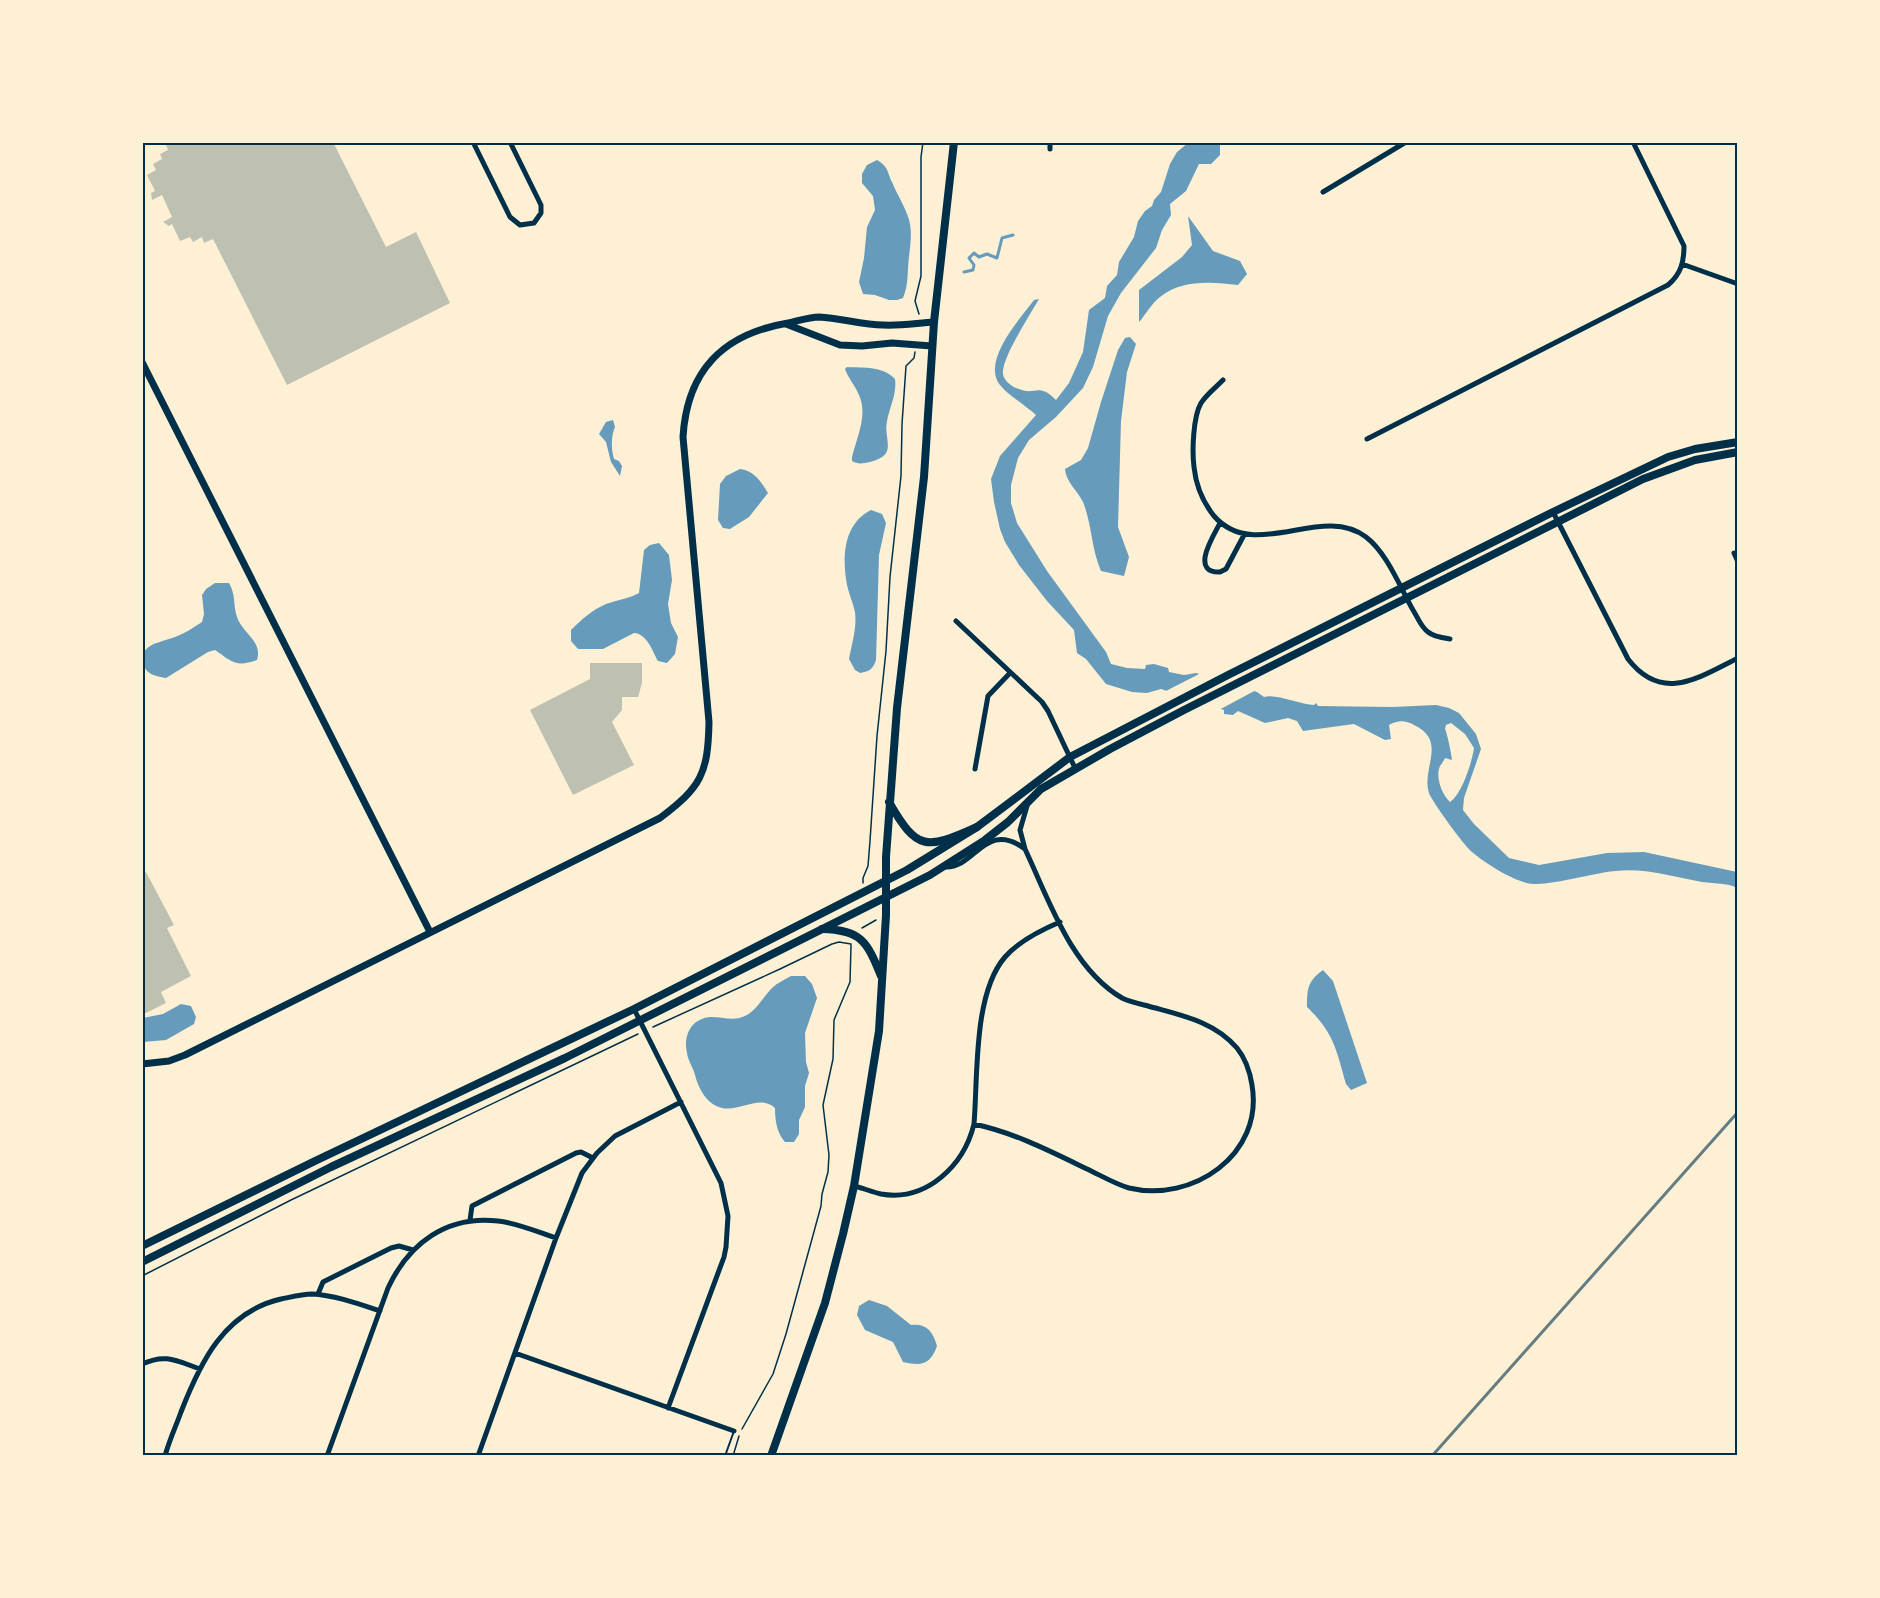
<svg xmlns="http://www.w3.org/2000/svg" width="1880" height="1598" viewBox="0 0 1880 1598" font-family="Raleway,sans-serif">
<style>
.water{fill:#669bbc;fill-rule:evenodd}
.pier{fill:#fdf0d5}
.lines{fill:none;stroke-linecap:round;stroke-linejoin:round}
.stream{stroke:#669bbc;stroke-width:3}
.building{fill:#bec0b2}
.path{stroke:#003049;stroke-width:1.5}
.service{stroke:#003049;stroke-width:2}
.minor{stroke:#003049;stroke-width:5}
.tertiary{stroke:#003049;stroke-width:7}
.secondary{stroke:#003049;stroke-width:8}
.primary{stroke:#003049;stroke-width:8}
.rail{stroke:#657d81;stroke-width:3}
.neatline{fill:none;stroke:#003049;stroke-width:2}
</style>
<rect width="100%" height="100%" fill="#fdf0d5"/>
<path class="water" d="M1188,143h32v12l-9,9h-12l-13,27 -16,13 1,11 -9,15 -6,18 -35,45 -13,23 -15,51 -10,21 -27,29 -27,23 -11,18 -7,27v18l6,20 30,48 59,81 5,12 16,4 18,1 1,-4 8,-1 14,4 1,4 15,3 12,-2 61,19 7,5c10,-4 36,7 50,8l2,-2 2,3 74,1 44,-2 13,3 10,5 17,21 5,15 -17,49 -1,12 11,14 35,34 30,7 68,-12 37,-1 93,20v16c-11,-6 -27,-4 -40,-7 -27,-5 -53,-13 -81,-10 -21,1 -71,17 -89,12 -17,-4 -42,-20 -55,-31 -7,-5 -41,-52 -43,-59 -8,-25 19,-52 -15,-68 -9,-5 -16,-5 -25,0l2,14 -6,1 -31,-16 -51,7 -6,-10 -9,-3 -23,5 -27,-12 -5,4 -9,-1v-4l-63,-21 -14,4 -15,-1 -26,-8 -20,-25 -9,-6 -3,-23 -27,-29 -28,-36 -14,-23 -5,-13 -6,-27 -3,-23 9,-23 36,-41c-10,-9 -29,-21 -36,-30 -19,-24 20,-66 34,-85l5,-1c-9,16 -38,60 -36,75 1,7 9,13 16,15 17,7 19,-7 37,11l13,-17 14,-31 6,-42 16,-12 2,-12 10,-11 2,-13 15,-25 4,-16 7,-10 7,-5 2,-6 7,-8 9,-28 7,-12zM1451,723l14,11 9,14c-2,14 -12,46 -24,54 -8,-7 -15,-25 -10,-36 2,-3 4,-5 5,-8l7,2c0,-3 -5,-28 -7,-31l1,-4z
M877,160c12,7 10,12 15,22 5,13 16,29 18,42 2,12 0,22 -1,33 -2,15 0,27 -6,41l-6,2h-8l-14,-5 -12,-1 -4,-12 5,-24 3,-31 8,-17 -2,-14 -11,-13v-9l5,-9z
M1188,216l25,35 27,10 7,13 -9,11c-25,-3 -56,-6 -78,12 -8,6 -14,17 -21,25v-32l43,-33 10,-12z
M1130,337l6,7 -9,28 -6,49 -3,106 11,30 -5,19 -23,-5c-10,-23 -9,-47 -18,-69 -6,-12 -17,-20 -18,-33l16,-9 7,-12 13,-46 17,-52 7,-12z
M847,367c17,1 36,-1 48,12 2,15 -5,27 -8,42 -4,19 12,34 -17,41 -7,1 -11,3 -18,-1v-4c5,-20 16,-42 7,-62 -4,-10 -11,-17 -14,-26z
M613,420l2,7c-4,9 -4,22 -1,32l5,2 3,5 -2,10 -9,-14 -5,-20 -7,-8 7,-12z
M740,469c15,2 21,13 28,24l-19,24 -19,12 -7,-1 -5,-8 2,-36 6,-8z
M871,510l11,4 4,9 -7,32 -3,105c-3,9 -6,11 -16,13l-5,-3 -6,-11c3,-16 8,-31 6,-47 -2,-9 -6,-18 -8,-27 -5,-27 -4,-61 24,-75z
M659,543l10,12 3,25 -4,24 3,19 7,14 -3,17 -8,9 -9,-2c-6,-11 -11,-27 -24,-28l-31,16h-25l-7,-8v-11c11,-11 21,-20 35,-26 11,-4 22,-5 33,-11l5,-43 6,-5z
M215,583h14c7,12 4,22 8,34 5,16 26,24 20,43 -21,8 -26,1 -42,-10l-7,2 -42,26c-10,-2 -20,-3 -23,-15 -3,-19 16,-20 29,-25 10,-3 21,-10 30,-16l2,-8 -2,-19 4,-6z
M1323,970l10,11 34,102 -16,7 -5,-6c-10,-35 -12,-51 -39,-77 0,-19 1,-26 16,-37z
M791,976h14l7,8 5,14 -12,35 1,29 3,11 -4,13v21l-6,13v14l-5,8h-9c-8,-9 -10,-21 -10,-34 -16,-15 -37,6 -56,-1 -13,-4 -21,-20 -24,-32 -2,-8 -7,-14 -8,-22 -4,-17 4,-35 24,-36 13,0 23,5 36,-2 11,-7 16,-18 25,-27 5,-5 12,-8 19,-12z
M181,1004l10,2 5,11 -2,7 -28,16 -23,2v-24l20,-4z
M869,1300l18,6 24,19c15,-2 22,6 26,21 -7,19 -15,20 -34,16l-10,-20 -28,-12 -8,-15 2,-9z"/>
<path class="pier" d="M1203,672l55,17 -41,22 -55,-18z"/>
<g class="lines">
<path class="stream" d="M964,272l9,-2 1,-5 -5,-7 5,-5 5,4 8,-3 10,4 5,-20 11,-3"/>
</g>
<path class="building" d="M165,142h168l53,105 30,-15 34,71 -163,82 -74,-146 -9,4 -2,-6 -9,5 -3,-5 -10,4 -8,-17 -3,2 -6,-4 9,-5 -10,-22 -10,5 -1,-7 4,-2 -8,-16 9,-5 -3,-6 9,-5 -2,-5 8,-4z
M590,663h52v20l-4,14h-16v13l-10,12 22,43 -61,30 -43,-85 60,-31z
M146,872l28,53 -7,3 24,48 -30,16 5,11 -20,10h-4v-139z"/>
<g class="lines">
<path class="path" d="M919,314l-4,-13 6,-25v-119l2,-15
M863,883v-5l5,-12 2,-25 7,-105 9,-85 4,-74 11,-101 1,-52 4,-58 8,-8 1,-6
M862,928l14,-8
M653,1027l127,-58 52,-25 7,-2 12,2
M142,1276l149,-76 347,-166
M742,1429l31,-55 13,-40 35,-128 1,-12 6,-22 1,-17 -6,-50 10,-46 1,-39 16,-38 1,-37
M733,1456l6,-20"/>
<path class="service" d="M725,1456l9,-25"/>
<path class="minor" d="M473,142l37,75 10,8 14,-2 7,-10v-8l-31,-63
M1050,149v-7
M1323,192l83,-50
M1682,264l56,20
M1223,380c-7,7 -17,15 -22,23 -8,14 -9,48 -7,64 2,19 8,34 20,49 41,47 107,-13 152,21 21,16 34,50 47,73 5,8 8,17 15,22 6,5 15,6 22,7
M1367,439l301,-154c13,-11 16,-23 16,-39l-51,-104
M1553,512l75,147c34,44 70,19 110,-1
M1220,523c-6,12 -31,50 0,49l6,-3 18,-34
M1734,553l4,9
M956,621l86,81 6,9 27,57
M975,769l13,-73 22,-23
M945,867c30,2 40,-48 80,-18l-5,-19 7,-24
M634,1009l87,174 7,33 -2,31 -2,10 -56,151
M974,1124c41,9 76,27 113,45 13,6 28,15 42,19 63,15 135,-33 123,-103 -2,-13 -7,-27 -15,-37 -23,-27 -57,-33 -89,-42 -8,-2 -18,-4 -26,-8 -51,-30 -73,-98 -97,-149
M854,1186c9,2 18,6 27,8 46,8 83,-29 93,-70 4,-48 -1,-130 31,-167 14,-16 36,-27 55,-35
M470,1220l2,-14 104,-53 5,-1 12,6
M318,1294l5,-12 68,-34 8,-2 14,4
M515,1353l219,78
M142,1364c24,-11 35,-3 58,5
M165,1456c4,-15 11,-30 16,-44 19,-49 43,-100 100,-113 10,-2 21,-5 31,-5 22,1 47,10 68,17
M327,1456l61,-168c21,-45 59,-73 110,-67 19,2 40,11 58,17
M478,1456l78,-218 26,-65 15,-20 18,-17 66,-34"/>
<path class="tertiary" d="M786,324l54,21 22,1 30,-3 40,3
M142,362l288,570
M142,1064l27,-3 16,-6 475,-237c41,-31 48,-44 49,-96l-26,-285c4,-67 40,-103 105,-114 10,-2 21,-6 31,-6 22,1 43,8 64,8 17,1 34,-2 51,-3"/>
<path class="secondary" d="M142,1246l173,-85 319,-152 273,-139 70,-43 93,-70 158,-82 325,-163 115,-55 27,-8 43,-7
M142,1262l189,-95 234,-109 365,-183 55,-35 23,-18 33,-33 69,-40 74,-39 459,-231 52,-19 43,-8"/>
<path class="primary" d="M889,802c28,49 37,48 88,25
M822,929c39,1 45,12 59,47
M771,1456l54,-153 18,-69 11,-48 25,-155 7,-116v-58l11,-149 27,-231 10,-155 20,-180"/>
<path class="rail" d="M1432,1456l306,-344"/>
</g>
<rect width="1880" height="1598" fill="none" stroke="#fdf0d5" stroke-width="288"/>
<rect x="144" y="144" width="1592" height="1310" class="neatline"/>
</svg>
